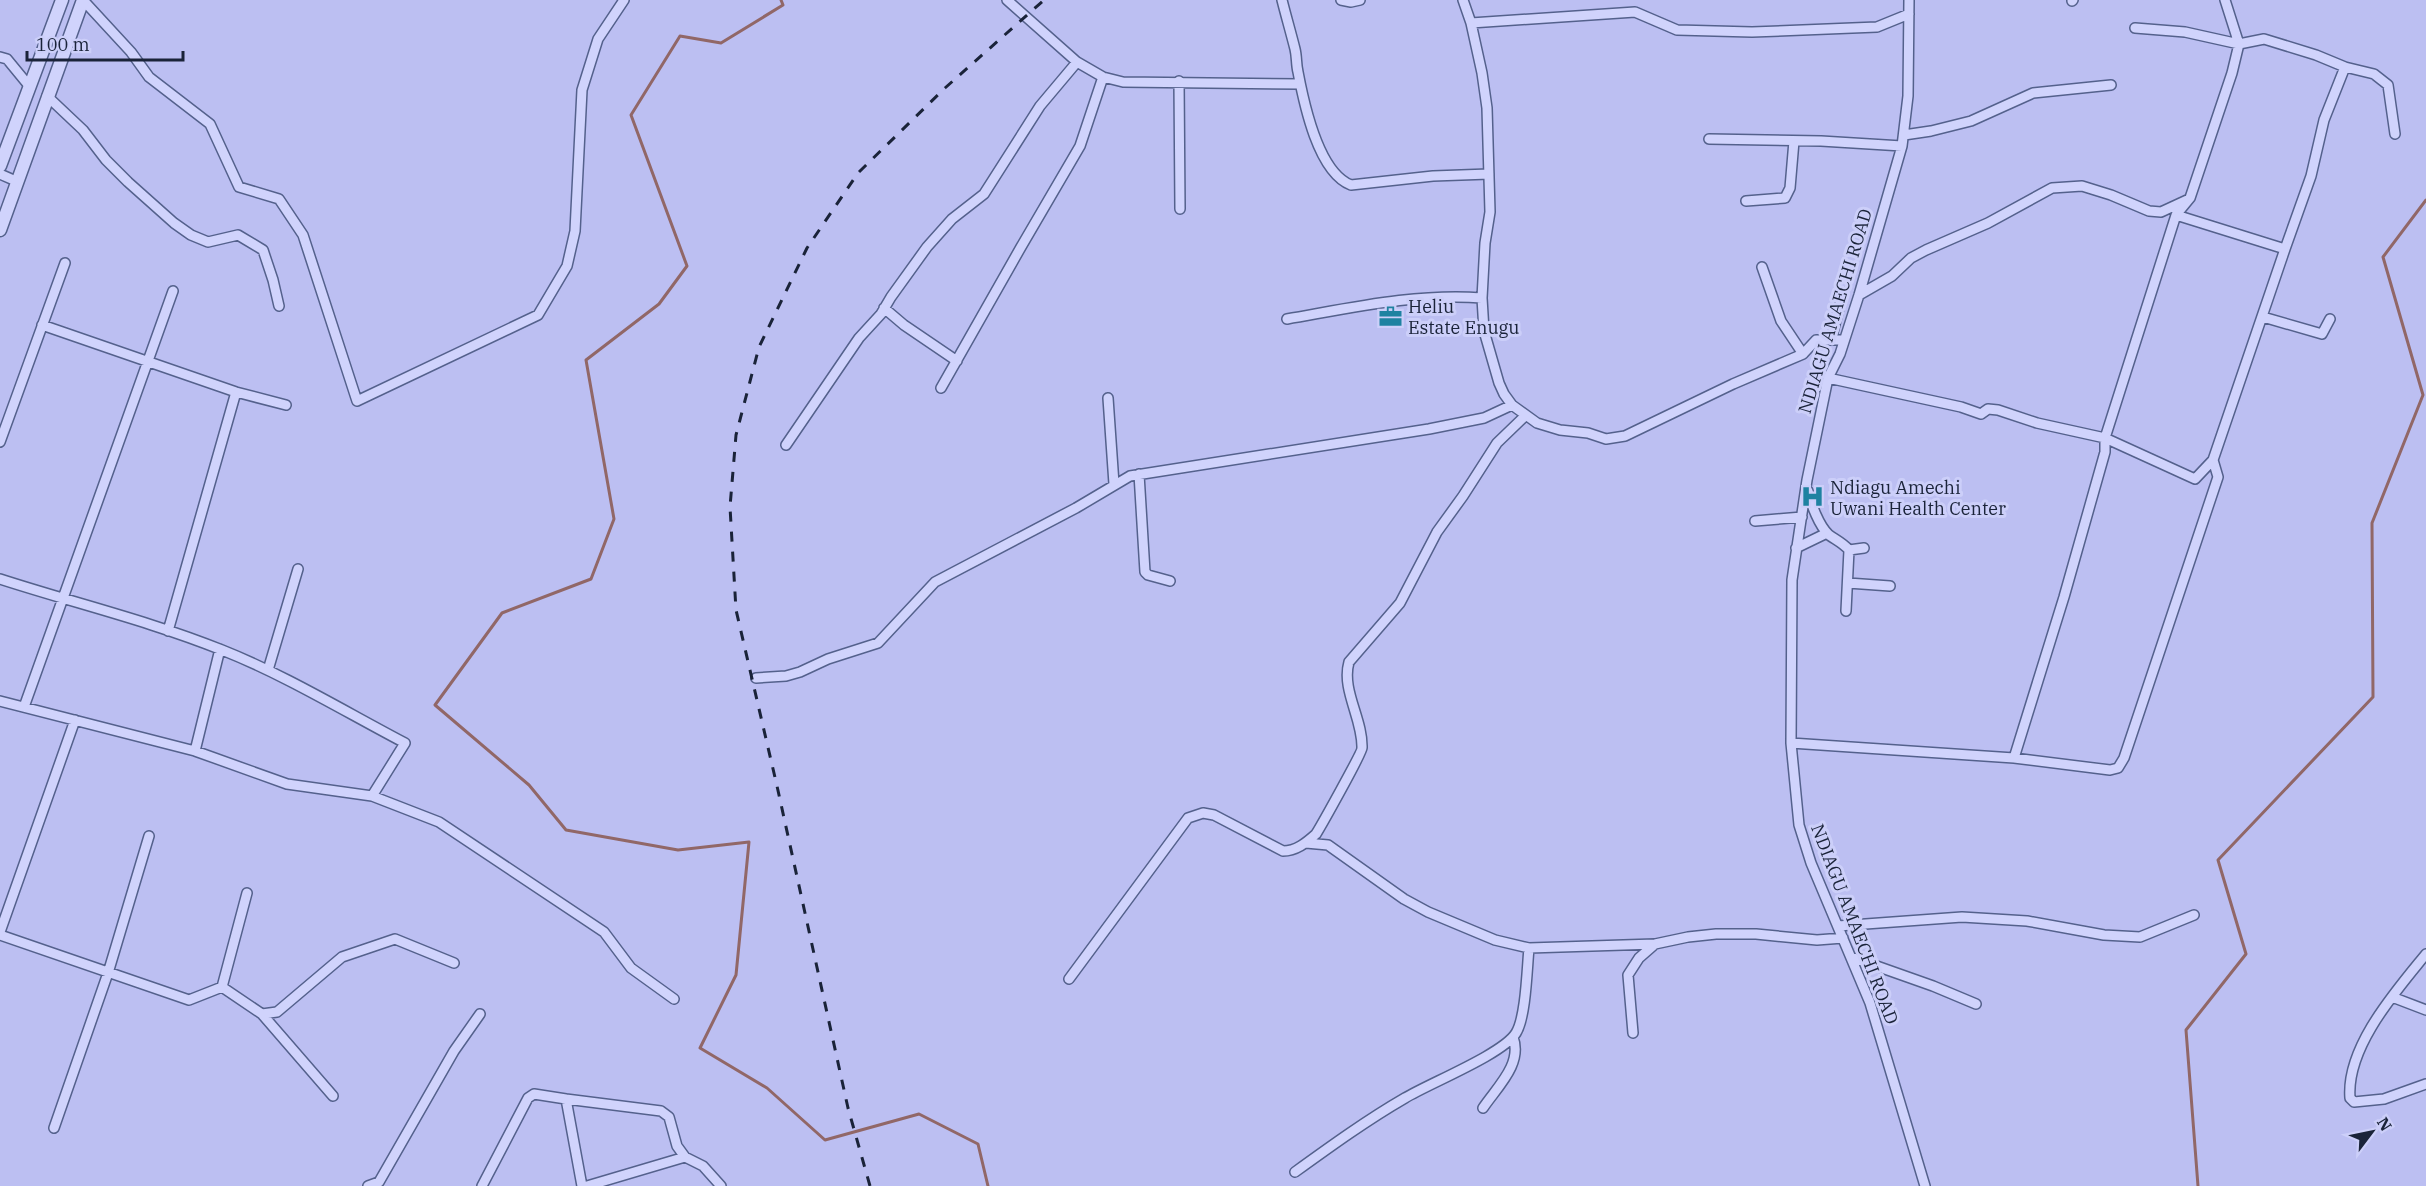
<svg xmlns="http://www.w3.org/2000/svg" width="2426" height="1186" viewBox="0 0 2426 1186" font-family="'IBM Plex Serif',serif">
<style>
.lines{fill:none;stroke-linecap:round;stroke-linejoin:round}
.stream{stroke:#916767;stroke-width:3}
.minor-casing{stroke:#54618c;stroke-width:12}
.tertiary-casing{stroke:#54618c;stroke-width:15}
.minor{stroke:#d0d3fc;stroke-width:9}
.tertiary{stroke:#d0d3fc;stroke-width:12}
.rail{stroke:#1a2339;stroke-width:3;stroke-dasharray:10 10;stroke-linecap:butt}
.labels{text-anchor:middle;dominant-baseline:central;stroke-width:6;stroke-linejoin:round;paint-order:stroke}
.poi-label{font-size:18px;fill:#1a2339;stroke:#cccff9;text-anchor:start}
.street-label{font-size:18px;fill:#1a2339;stroke:#cccff9}
</style>
<rect width="100%" height="100%" fill="#bcbff2"/>
<g class="lines">
<path class="stream" d="M781,0l2,5 -62,38 -41,-7 -49,79 56,151 -28,38 -73,56 28,159 -23,60 -89,34 -67,92 94,80 37,45 112,20 71,-8 -13,133 -36,73 67,40 58,52 94,-26 59,30 10,42
M2198,1186l-12,-156 60,-76 -28,-94 155,-163 -1,-174 51,-128 -40,-138 43,-57"/>
<defs>
<path id="minor" d="M83,0l48,52 18,25 61,47 29,63 40,12 24,36 54,166 181,-86 29,-49 8,-35 7,-141 16,-51 26,-39
M1007,0l70,62
M1282,0c4,16 9,33 13,49 2,8 1,15 3,23 6,32 20,100 53,113l82,-9 56,-2
M1341,0l10,2 9,-2
M1463,0l8,23 11,50 5,35 3,104 -5,31 -3,55 2,33 15,52 5,11 8,11 25,18 23,7 28,3 18,6 19,-3 108,-52 70,-30 13,-14h28
M1909,0l-1,96 -6,50 -43,149 -19,59 -12,24 -21,102 -15,100 -1,163 8,82 12,38 59,140 55,183
M2072,1l1,-1
M1471,23l164,-11 42,18 75,2 125,-5 32,-13
M2135,28l50,4 54,12 25,-5 52,16 29,12 29,7 14,11 7,49
M0,57l7,2 23,28
M1179,81l1,128
M47,96l36,34 23,30 22,22 46,41 17,12 17,7 30,-7 25,15 10,30 6,26
M1904,135l27,-4 40,-10 62,-28 78,-8
M1709,139l112,2 81,5
M0,174l16,7
M1746,201l39,-3 5,-10 4,-47
M2285,249l26,-73 13,-56 21,-53
M1762,267l19,54 22,33
M1859,295l33,-19 19,-18 15,-8 62,-27 64,-35 30,-2 29,9 38,16 12,1 26,-12
M884,308l20,17 53,36
M2263,317l59,17 8,-15
M1287,319c64,-11 130,-26 195,-21
M42,325l194,67 50,13
M1831,340l12,-48
M1828,378l133,29 20,7 7,-5 10,1 39,13 68,15 90,41 18,-19
M941,388l80,-141 59,-101 23,-69
M1108,398l6,86
M0,442l65,-179
M786,445l73,-107 22,-24 10,-17 36,-50 25,-28 32,-25 56,-88 37,-44 26,15 20,5 177,2
M1139,474l6,98 3,3 22,6
M1808,491c3,13 11,35 21,44 7,5 14,8 20,15l-3,61
M1755,521l47,-4
M1796,548l31,-15
M1849,550l15,-2
M0,579c74,24 150,42 222,71 63,25 122,61 183,93l-33,53
M1848,583l42,3
M168,631l68,-239
M268,670l30,-101
M756,678l30,-2 14,-4 28,-13 50,-16 57,-61 141,-74 54,-32 299,-47 55,-11 28,-13
M0,701l195,50 92,33 85,12 67,26 165,110 27,36 43,31
M24,707l149,-416
M1791,743l223,15 96,12 8,-2 6,-10 94,-281 -5,-17 72,-211 -109,-34
M195,751l25,-102
M2014,758l50,-161 41,-145v-14l71,-223 14,-17 42,-125 7,-29 -14,-44
M1306,843l22,2 76,54 24,13 67,28 34,8 126,-4 33,-7 28,-3h40l61,6 26,-2
M1838,926l124,-9 65,4 77,14 36,2 54,-22
M0,932l75,-212
M0,935l189,65 33,-13 40,27 15,-2 65,-55 53,-18 59,24
M2426,954c-30,37 -80,93 -76,144l4,4 30,-3 42,-15
M1851,957l82,29 43,18
M1069,979l119,-161 15,-5 11,2 69,36c13,0 23,-8 33,-17 5,-8 46,-81 46,-86 1,-29 -21,-58 -13,-86l51,-59 37,-71 26,-36 34,-53 28,-27
M222,987l25,-94
M2392,997l34,13
M262,1014l71,82
M1633,1033l-5,-58 11,-17 16,-14
M1483,1108c14,-21 40,-44 30,-71
M54,1128l54,-155 41,-137
M1295,1172c36,-26 72,-52 110,-74 25,-15 98,-44 111,-65 10,-16 11,-65 13,-85
M368,1186l11,-4 75,-131 26,-37
M482,1186l46,-88 6,-4 32,5
M582,1186l-16,-87 95,12 8,6 8,29 8,11 18,9 18,20
M587,1186l98,-29"/>
<path id="tertiary" d="M0,166l62,-166
M0,230l83,-230"/>
</defs>
<use href="#minor" class="minor-casing"/>
<use href="#tertiary" class="tertiary-casing"/>
<use href="#minor" class="minor"/>
<use href="#tertiary" class="tertiary"/>
<path class="rail" d="M870,1186l-22,-78 -71,-322 -41,-176 -6,-103 6,-72 23,-88 48,-99 51,-75 87,-85 99,-88"/>
</g>
<defs>
<symbol id="office-bare" viewBox="-9 -9 18 18"><path d="M-6-3h4V-5.5h4V-3h4V5H-6ZM-1-4.5V-3h2v-1.5ZM-6 0V1H6V0Z" fill="#1e82a1" stroke="#cccff9" stroke-width="2.5" paint-order="stroke"/></symbol>
<symbol id="hospital-bare" viewBox="-9 -9 18 18"><path d="M-5-5h3v3.5h4V-5h3V5h-3V1.5h-4V5h-3Z" fill="#1e82a1" stroke="#cccff9" stroke-width="2.5" paint-order="stroke"/></symbol>
</defs>
<g fill-rule="evenodd">
<use href="#office-bare" x="1374" y="300" width="33" height="33"/>
<use href="#hospital-bare" x="1796" y="480" width="33" height="33"/>
</g>
<g class="labels">
<g class="poi-label">
<text x="1408" y="306">Heliu<tspan x="1408" dy="21">Estate Enugu</tspan></text>
<text x="1830" y="487">Ndiagu Amechi<tspan x="1830" dy="21">Uwani Health Center</tspan></text>
</g>
<g class="street-label">
<text transform="translate(1835 311) rotate(-73)">NDIAGU AMAECHI ROAD</text>
<text transform="translate(1855 924) rotate(69)">NDIAGU AMAECHI ROAD</text>
</g>
</g>
<g transform="translate(2372 1132) rotate(58)" stroke="#cccff9" stroke-width="4.5" paint-order="stroke">
<path d="M0-4.5L10 22L0 15L-10 22Z" fill="#1a2339"/>
<text y="-9" font-size="16" font-weight="bold" text-anchor="middle" fill="#1a2339">N</text>
</g>
<path d="M27 51v9h156v-9" fill="none" stroke="#1a2339" stroke-width="3"/>
<text x="36" y="51" font-size="18" fill="#1a2339" stroke="#cccff9" stroke-width="4.5" paint-order="stroke">100 m</text>
</svg>
